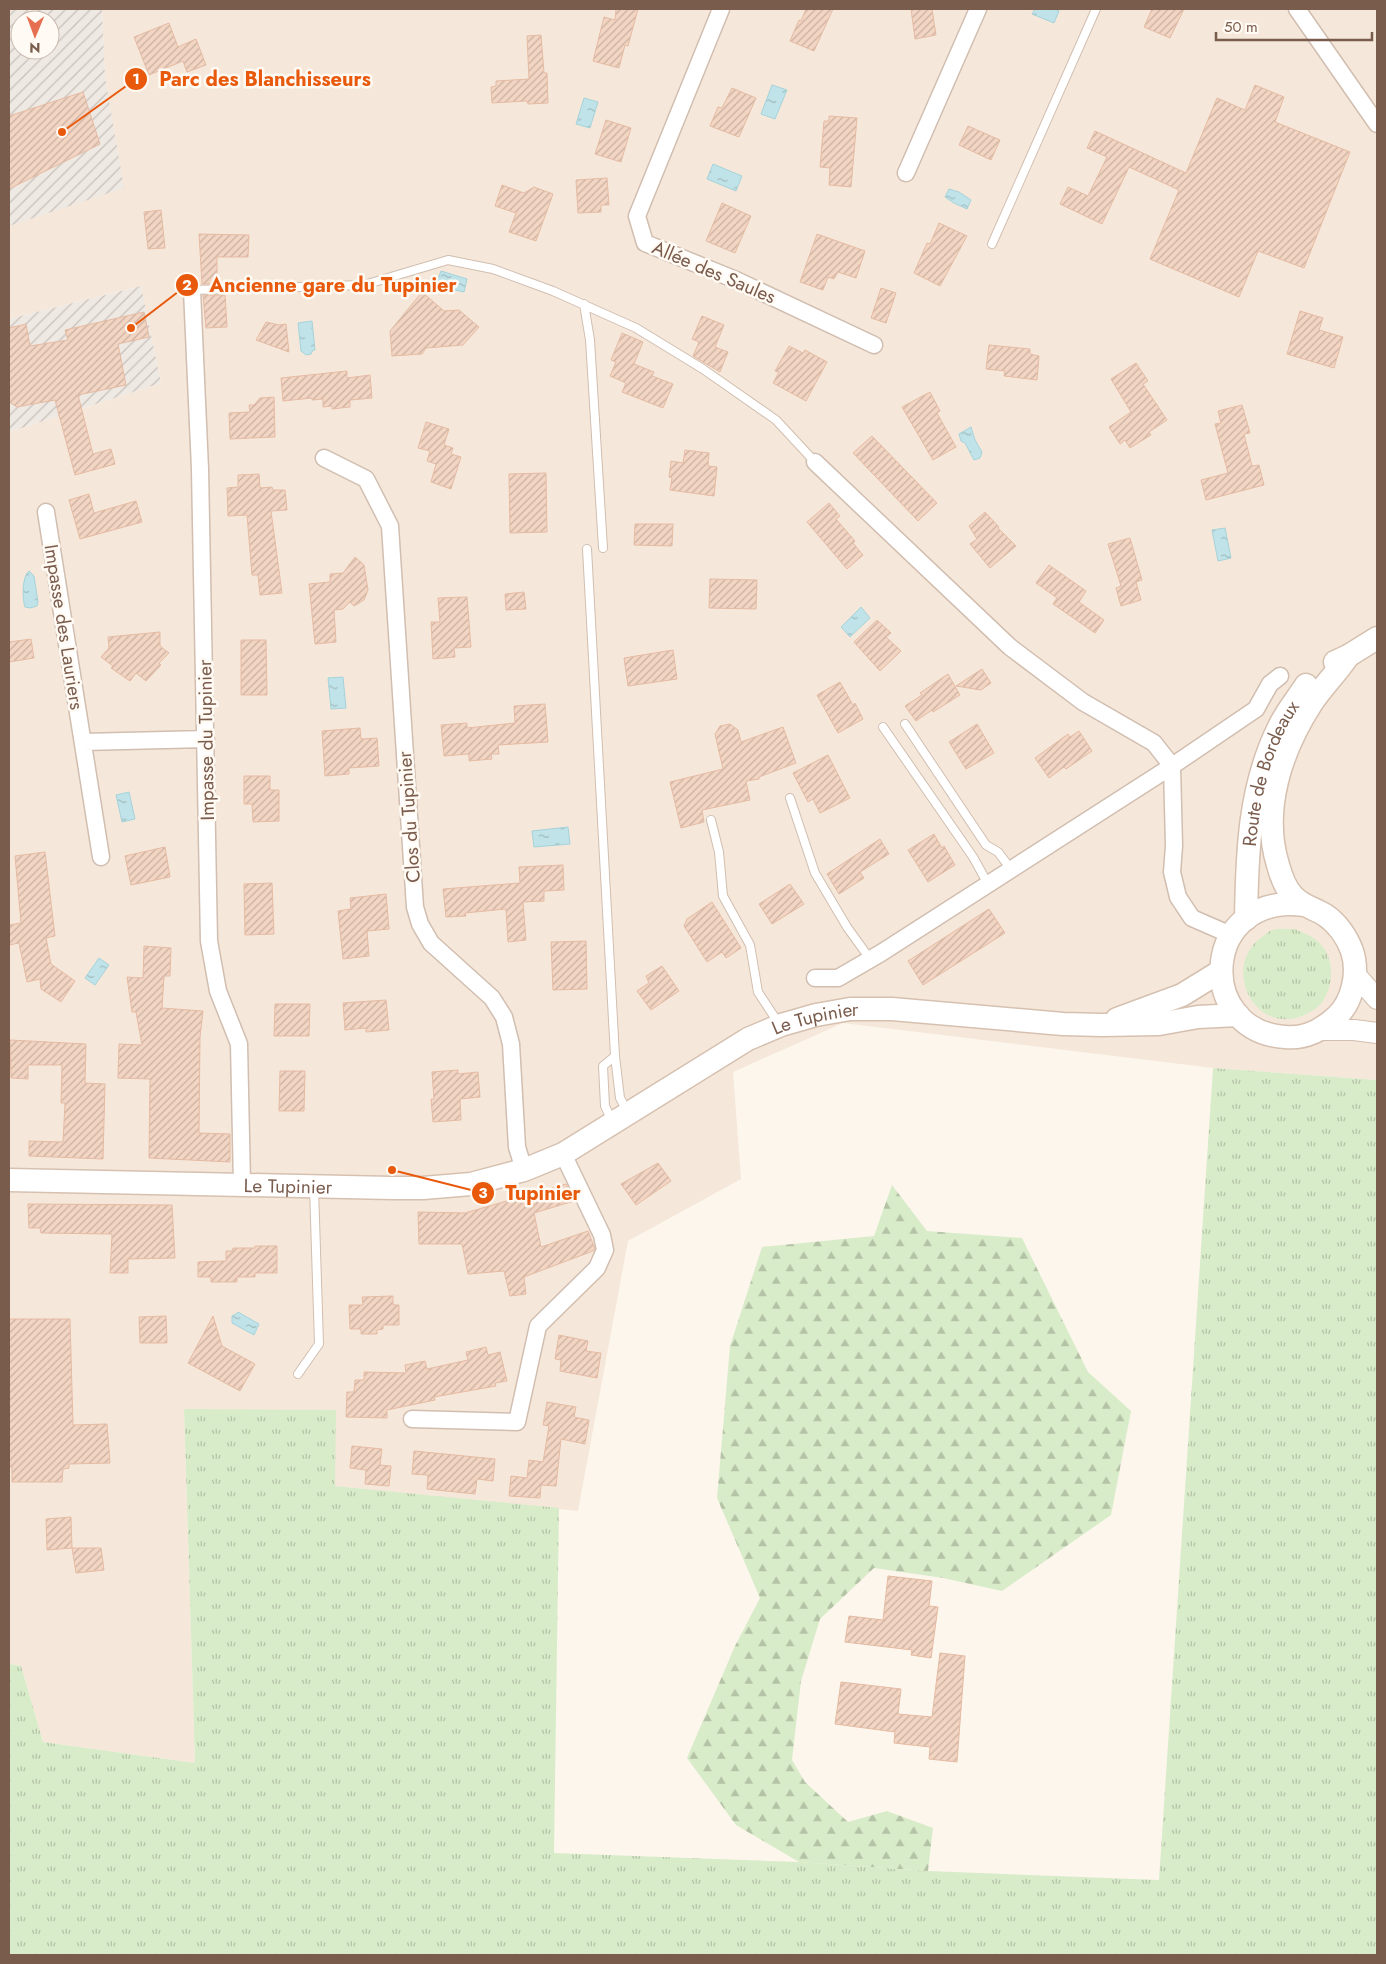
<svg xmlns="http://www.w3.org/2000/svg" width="1386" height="1964" viewBox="0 0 1386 1964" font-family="Jost,sans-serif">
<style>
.residential{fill:#f5e8da}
.industrial{fill:url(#industrial-furrows);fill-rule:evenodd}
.grass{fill:url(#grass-tufts)}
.forest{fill:url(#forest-firs)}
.water{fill:url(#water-ripples);stroke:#a5d3da}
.building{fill:url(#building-hatch);stroke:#e6bba3}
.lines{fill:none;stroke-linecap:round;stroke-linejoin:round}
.service-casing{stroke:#d1beb0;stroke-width:10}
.minor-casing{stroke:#d1beb0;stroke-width:19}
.tertiary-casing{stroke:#d1beb0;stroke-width:22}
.secondary-casing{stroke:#d6c0b0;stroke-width:25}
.service{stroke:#fff;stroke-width:8}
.minor{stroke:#fff;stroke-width:16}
.tertiary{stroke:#fff;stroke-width:20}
.secondary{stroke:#fff;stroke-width:22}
.labels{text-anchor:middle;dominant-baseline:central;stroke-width:5;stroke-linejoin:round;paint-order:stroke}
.street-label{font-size:19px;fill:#7a5c4d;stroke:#fffaf3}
.leader{fill:none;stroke:#e8590c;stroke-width:2}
.callout-dot{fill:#e8590c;stroke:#fffaf3;stroke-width:2}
.mark-label{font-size:15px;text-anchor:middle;font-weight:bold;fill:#fff}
.callout-label{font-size:20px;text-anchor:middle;font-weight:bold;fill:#e8590c;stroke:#fffaf3;stroke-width:5;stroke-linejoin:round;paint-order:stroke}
</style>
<defs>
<pattern id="industrial-furrows" width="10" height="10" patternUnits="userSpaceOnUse" patternTransform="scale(1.25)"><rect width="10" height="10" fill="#efe9e4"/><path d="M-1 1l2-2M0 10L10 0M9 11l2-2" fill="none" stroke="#c7c0bb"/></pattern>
<pattern id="grass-tufts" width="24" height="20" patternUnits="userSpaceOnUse" patternTransform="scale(1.25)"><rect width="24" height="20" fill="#d8ecc9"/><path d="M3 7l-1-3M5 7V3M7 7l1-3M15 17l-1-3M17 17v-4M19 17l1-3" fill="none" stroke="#b4c2a5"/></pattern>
<pattern id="forest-firs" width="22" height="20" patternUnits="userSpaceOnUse" patternTransform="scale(1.25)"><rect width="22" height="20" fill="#d8ecc9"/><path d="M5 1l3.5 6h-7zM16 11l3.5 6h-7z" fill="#b4c2a5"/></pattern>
<pattern id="water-ripples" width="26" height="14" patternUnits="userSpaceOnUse" patternTransform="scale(1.25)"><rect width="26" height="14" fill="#bfe3e8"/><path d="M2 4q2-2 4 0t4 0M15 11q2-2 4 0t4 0" fill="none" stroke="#a0bbbe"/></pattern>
<pattern id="building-hatch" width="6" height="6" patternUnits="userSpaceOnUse" patternTransform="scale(1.25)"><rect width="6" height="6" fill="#f3d5c3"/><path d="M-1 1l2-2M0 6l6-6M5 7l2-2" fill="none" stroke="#cab0a1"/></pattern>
</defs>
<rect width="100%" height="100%" fill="#fdf6ec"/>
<path class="residential" d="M102,9h1275v1071l-164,-12 -370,-45 -110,49 8,107 -113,62 -50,270 -243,-25 -151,-77 11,354 -152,-21 -22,-76 -12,-2v-1232l152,-49 -20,-97 -132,33v-93l114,-39 -18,-110z"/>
<path class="industrial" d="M9,9h93l3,68 19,111 -115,38zM20,20h30v30h-30z
M141,286l20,97 -152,49v-113z"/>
<path class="grass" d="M1295,929c5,3 12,5 17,8 22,14 24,43 11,64 -4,7 -14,12 -21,15 -49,19 -81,-51 -40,-79 3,-2 7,-6 10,-7 6,-2 16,-1 23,-1z
M1213,1068l164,12v875h-1368v-291l12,2 22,76 152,21 -11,-354 152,1 -1,76 224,22 -5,345 245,9 129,9 231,9z"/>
<path class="forest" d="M892,1185l35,46 95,7 66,134 43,39 -20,104 -109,76 -59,-13 -69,-10 -54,51 -19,62 -9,79 13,22 43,40 39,-11 46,17 -5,43 -129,-9 -63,-37 -49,-67 48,-112 25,-48 -43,-100 13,-152 32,-99 112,-11z"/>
<path class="water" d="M1035,9h19l5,2 -5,12 -22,-9z
M772,85l15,5 -12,29 -14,-5z
M584,98l14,4 -8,26 -14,-4z
M713,164l29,12 -6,15 -29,-12z
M949,189l10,3 12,8 -4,9 -13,-6 -9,-6z
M441,271l26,8 -3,13 -9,-2 -1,3 -9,-3v-3l-9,-3z
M312,321l3,29h-2l-2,4 -5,1 -5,-4 -3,-28z
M971,427l4,13 7,12 -2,6 -6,2 -9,-17 -4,-2 -2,-7z
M1225,528l6,30 -13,3 -6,-31z
M29,571l5,5 4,26 -1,4 -7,2 -5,-1c-3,-8 -3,-31 4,-36z
M861,607l9,11 -20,19 -9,-10z
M343,677l3,31 -15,1 -3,-31z
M129,792l6,27 -13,3 -6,-27z
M568,827l2,17 -36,3 -2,-16z
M99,958l10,7 -14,20 -10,-7z
M238,1312l21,12 -5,11 -22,-12v-7l4,-2z"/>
<path class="building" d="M616,9h22l-10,37 -3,-1 -6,23 -26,-7 11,-44 11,3z
M806,9h27l-19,42 -24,-10 9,-21 2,1z
M911,9h21l4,26 -21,4z
M1152,9h32l-14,29 -26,-11z
M169,23l9,24 18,-8 10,26 -19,7 -4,-11 -34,14 -15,-38z
M541,35l3,38h3l1,30 -20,1 -1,-3 -35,2 -1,-16 5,-1v-5l33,-2 -2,-43z
M1255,85l29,12 -9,25 75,30 -46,116 -46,-17 -19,46 -89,-38 29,-69 -50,-23 -27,57 -42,-20 8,-17 20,9 19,-39 -20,-9 8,-17 91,42 31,-75 28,12z
M732,88l24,10 -17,39 -29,-11 8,-19 4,1z
M83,92l17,52 -91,45v-73z
M829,116l28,2 -6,69 -22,-2 1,-17 -10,-1 4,-46h5z
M606,120l25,8 -10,34 -26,-8z
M968,126l32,14 -9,20 -32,-15z
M607,178l2,27h-8v7l-23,1 -2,-33z
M502,185l22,8 10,-6 19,7 -17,47 -27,-9 7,-19 -21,-7z
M722,203l29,13 -16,37 -29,-12z
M161,210l4,38 -17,1 -4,-37z
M939,223l28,13 -27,50 -26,-13 13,-30 3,1z
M199,234l50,1 -1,22h-31v27h-15z
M817,234l48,17 -9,27 -18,-6 -4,7 -6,-2 -5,13 -23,-8z
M881,288l15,5 -10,30 -15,-5z
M422,292l22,19 15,-1 20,17 -16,18 -37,3 -4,6 -30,2 -2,-25z
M203,295h22l2,32 -21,1z
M1300,311l23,7 -4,12 24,7 -9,31 -47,-14z
M144,312l5,25 -31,7 8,41 -48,10 15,59 18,-5 4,15 -40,11 -20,-75 -38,7 -8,-5v-74l17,-4 4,22 38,-6 -3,-10z
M702,316l22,9 -9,22 13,5 -8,20 -27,-16 6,-14 -7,-3z
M266,322l13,3 7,-1 3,28 -33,-12z
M622,333l21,9 -9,22 20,8 -2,4 21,8 -10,24 -41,-16 4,-9 -16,-7 6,-14 -5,-2z
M989,345l41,4v5l9,2 -2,24 -33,-4 1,-5 -19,-2z
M789,346l14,7 2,-3 22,12 -21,39 -33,-18 6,-11 -4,-1z
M1136,363l12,18 -5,3 24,36 -18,12 2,3 -21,13 -5,-8 -5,4 -11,-17 22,-15 -20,-33z
M347,371v7l23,-3 2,23 -22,2v7l-18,2v-3l-9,1v-8l-11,1v-2l-29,3 -2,-23z
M930,392l10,19 -3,2 19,34 -23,13 -31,-53z
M274,397l1,40 -45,2 -1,-26 21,-1 -1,-7h5l6,-7z
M1242,405l8,28 -6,1 8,32 7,-1 5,20 -58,15 -5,-20 27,-7 -13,-49 6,-1 -3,-12z
M426,422l23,7 -5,16 9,3 -2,6 10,3 -10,32 -20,-7 5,-18 -9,-3 3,-10 -12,-3z
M872,436l65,67 -19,18 -65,-68z
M685,450l24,3 -1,13 9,1 -3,29 -44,-6 2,-12 -3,-1 2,-16 12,2z
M546,473l1,59 -37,1 -1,-59z
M259,474l1,14 12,-1 1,3h12l2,20 -16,1 11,82 -22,2 -2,-20h-6l-5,-60 -19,1 -1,-28 11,-1v-12z
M89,494l5,19 42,-12 6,21 -62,17 -11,-39z
M829,503l11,13 -4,3 19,22 -2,2 10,12 -16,14 -40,-47z
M985,512l14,15 -1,1 18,18 -26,22 -20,-24 7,-5 -8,-13z
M635,524h38l-1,22 -38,-1z
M1130,538l12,42 -6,2 5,18 -20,6 -5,-18 5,-2 -13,-42z
M355,557l9,8 4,25 -4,10 -10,6 -4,-4 -7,7 -9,1 2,32 -21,2 -6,-60 21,-2v-8l13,-1z
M1049,565l37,26 -7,11 25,18 -9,13 -42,-29 4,-6 -21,-15z
M710,579l47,1 -1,29 -47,-1z
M524,592l2,17 -20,1 -1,-16z
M467,597l4,50 -17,1 1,9 -22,2 -2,-37h9l-2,-24z
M877,620l14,13 -5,4 15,14 -21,20 -26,-29z
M160,632v14l9,7 -10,10 2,2 -15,16 -10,-8 -6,8 -19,-13 2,-2 -12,-9 8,-9 -1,-11z
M31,639l3,19 -25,4v-20z
M241,640h25l1,55h-26z
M673,650l4,29 -49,7 -4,-28z
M982,669l9,14 -10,7 -25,-4z
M948,674l12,21 -27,17 -1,-2 -16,11 -11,-15 17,-11 -2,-2z
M840,682l13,23 2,-2 8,16 -25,14 -21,-38z
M545,704l3,38 -50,3 1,9h-8l1,5 -23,2v-7l-25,2 -3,-31 26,-2v5l48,-5 -1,-17z
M730,724l8,6 3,12 42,-15 13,36 -37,14v2l-13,2 4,19 -48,10 2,12 -23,6 -11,-46 53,-13 -8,-35 5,-8z
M977,724l17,29 -28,16 -17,-27z
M360,728l1,11 16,-1 2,28 -30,2v6l-24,2 -3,-45z
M1079,731l13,20 -26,18 -2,-2 -15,11 -14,-20 33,-24 2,3z
M828,755l22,43 -30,15 -7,-14 -5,3 -15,-29z
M244,776h26v14h9v31l-26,1 -1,-18h-8z
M934,834l8,14 2,-2 11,19 -27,17 -20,-32z
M880,839l9,15 -29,18 4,6 -25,16 -12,-20z
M165,847l5,30 -39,8 -6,-29z
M45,852l10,84 -9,2 5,26 24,17 -14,21 -20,-13 -1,-10 -13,3 -8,-39 -10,2v-20l12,-2 -6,-67z
M563,865l1,25 -20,1v10l-21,1 3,38 -18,2 -2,-33 -41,4 1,3 -20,1 -3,-28 77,-6 -1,-16z
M272,883l2,51 -29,1 -1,-51z
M790,884l14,20 -32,20 -13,-20z
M386,894l3,35 -22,2 2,25 -26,3 -5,-48 13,-2 -1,-11z
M712,902l29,46 -15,10 -4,-6 -15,10 -23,-36 3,-7z
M989,909l16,24 -82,52 -15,-24z
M586,941l1,48 -34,1 -2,-48z
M144,946l27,2 -1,28h-6l-2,32 41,3 -3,26 -1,96 31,1v28l-81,-4 1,-79 -32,-1 1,-34 23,1 -6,-33h-4l-5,-35 16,1z
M662,966l17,25 -28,19 -14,-19 12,-8 -3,-7z
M386,1000l3,30 -23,2v-4l-21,2 -2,-27z
M275,1004h35l-1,32h-35z
M10,1040l76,4 -1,39 20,1 -2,75 -74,-3v-15l34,1 2,-39h-4l1,-38h-34v14l-17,-1z
M458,1070v4l20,-2 2,25 -20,2 1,21 -28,2 -2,-23h3l-2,-27z
M280,1071h25l-1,40h-25z
M658,1163l13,18 -35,24 -15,-21z
M566,1184l8,17 -40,12 7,34 47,-16 7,18 -2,2 -69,26 2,17 -16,2 -6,-25 -36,3 -6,-30h-43l-1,-32 47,1z
M28,1204l144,1 3,53 -47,1v14h-18l2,-39 -71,-1 -1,-5h-11z
M255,1246h22v27h-22v4h-18v5h-26v-5h-13v-15l28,-1v-10h6l1,-3h22z
M393,1296v9h6v20h-16v4l-6,1v4h-16v-5h-11l-1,-24h14l-1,-8z
M166,1316l1,27h-27l-1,-26z
M213,1316l9,30 33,18 -15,27 -52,-28z
M9,1319h61l3,106 34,-1 3,39 -41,1v4l-6,1 -1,13h-50v-15h-3z
M559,1335l29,6 -2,10 15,2 -4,25 -37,-7 1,-11 -6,-1z
M486,1347l2,8 12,-3 7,29 -12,2 1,3 -62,11 1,3 -48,10v8l-41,-1 1,-25h7l1,-12h9v-8l42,1 -1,-8 20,-4 2,8 41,-9 -2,-8z
M547,1402l29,5 -2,10 15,3 -4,24 -24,-5 -5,47 -15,-1 -1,13 -31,-2 2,-20 16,2 2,-18 14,2 6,-36 -6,-1z
M352,1446l30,3 -2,16 11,1 -2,20 -24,-2 1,-14 -16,-2z
M414,1451l81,8 -2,22 -16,-2 -2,15 -48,-5 1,-14 -16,-1z
M71,1517l1,31 -25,2 -1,-31z
M72,1548h29l3,22 -28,3z
M888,1576l44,5 -3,25 9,1 -7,51 -20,-3 1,-5 -67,-8 4,-26 34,4z
M940,1653l25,3 -8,106 -28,-3 1,-12 -36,-4 1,-11 -60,-8 6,-42 60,7 -3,25 34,3z"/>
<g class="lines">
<defs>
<path id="service" d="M992,244l104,-235
M192,290l172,-5 84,-25 45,9 60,22 83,37 67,41 73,51 39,42
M584,304l6,36 13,208
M587,549l28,507 5,42 7,13
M905,724l81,121 12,7 13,17
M883,727l90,130 15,27
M790,798l25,75 32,54 23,32
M711,820l8,32 4,44 27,49 8,47 21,32
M612,1121l-7,-15 -2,-40 12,-10
M298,1374l21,-30 -5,-156"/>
<path id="minor" d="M721,9l-84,207 8,27 91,37 138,65
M1297,9l80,115
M906,173l72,-164
M192,290l8,179 9,472 9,50 21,53 3,140
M324,458l42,21 24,47 25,381 5,17 11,19 61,55 12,19 7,27 6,103 7,23
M815,462l195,185 73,55 71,41 18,23 2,80 -2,26 6,25 14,21 39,17
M46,512l55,345
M83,742l123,-3
M815,978h23l43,-25 291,-187 84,-57 14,-25 10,-8
M412,1419l105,3 21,-96 59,-58 8,-18 -3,-15 -39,-81"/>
<path id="tertiary" d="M1355,974l22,25
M1318,1030h36l23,3"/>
<g id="secondary">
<path d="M1335,662l13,-6 29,-18"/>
<path d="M1304,905c-103,-13 -110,126 -19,132 19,2 37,-7 51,-20 17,-15 23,-45 16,-66 -5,-14 -15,-28 -27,-36 -11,-7 -23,-9 -32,-19 -8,-8 -12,-20 -15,-31 -17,-55 3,-114 33,-161 11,-17 26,-31 37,-48"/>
<path id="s1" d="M1246,919c1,-66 3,-132 33,-192 7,-15 18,-28 27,-42"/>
<path d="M1117,1019l65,-24 39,-24"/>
<path id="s2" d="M9,1180l383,8h31l48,-4 53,-14 39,-16 185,-115 33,-14 35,-10 34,-6h42l171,15 39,1 57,-1 39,-7 40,-2"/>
</g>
</defs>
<use href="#service" class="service-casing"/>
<use href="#minor" class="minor-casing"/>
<use href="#tertiary" class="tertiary-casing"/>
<use href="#secondary" class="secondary-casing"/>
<use href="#service" class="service"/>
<use href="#minor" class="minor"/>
<use href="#tertiary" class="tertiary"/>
<use href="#secondary" class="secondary"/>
</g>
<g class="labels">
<g class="street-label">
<text transform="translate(714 272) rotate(23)">Allée des Saules</text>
<text transform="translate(64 627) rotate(81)">Impasse des Lauriers</text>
<text transform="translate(206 740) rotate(-91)">Impasse du Tupinier</text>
<text stroke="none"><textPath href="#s1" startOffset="149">Route de Bordeaux</textPath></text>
<text transform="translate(409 817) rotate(-94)">Clos du Tupinier</text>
<text stroke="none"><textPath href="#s2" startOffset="848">Le Tupinier</textPath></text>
<text stroke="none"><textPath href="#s2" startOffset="279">Le Tupinier</textPath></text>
</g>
</g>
<path class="leader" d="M62 132L136 79M131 328L187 285M392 1170L483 1193"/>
<g class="callout-dot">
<circle cx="62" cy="132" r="5"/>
<circle cx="131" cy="328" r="5"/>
<circle cx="392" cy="1170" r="5"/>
<circle cx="136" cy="79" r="12"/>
<circle cx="187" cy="285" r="12"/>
<circle cx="483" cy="1193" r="12"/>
</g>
<g class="mark-label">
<text x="136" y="84">1</text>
<text x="187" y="290">2</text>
<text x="483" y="1198">3</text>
</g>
<g class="callout-label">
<text x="265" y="86">Parc des Blanchisseurs</text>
<text x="333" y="292">Ancienne gare du Tupinier</text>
<text x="543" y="1200">Tupinier</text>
</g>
<rect width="1386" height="1964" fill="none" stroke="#7a5c4d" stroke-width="20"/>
<g transform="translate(35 35) rotate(181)"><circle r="24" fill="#fffaf3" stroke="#cabbb1"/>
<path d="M0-4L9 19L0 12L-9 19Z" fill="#e76f51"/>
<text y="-8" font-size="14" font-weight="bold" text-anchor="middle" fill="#7a5c4d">N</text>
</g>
<path d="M1216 32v8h156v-8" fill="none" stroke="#7a5c4d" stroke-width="2.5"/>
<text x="1224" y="32" font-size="15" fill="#7a5c4d" stroke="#fffaf3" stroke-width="4" paint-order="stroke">50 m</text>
</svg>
